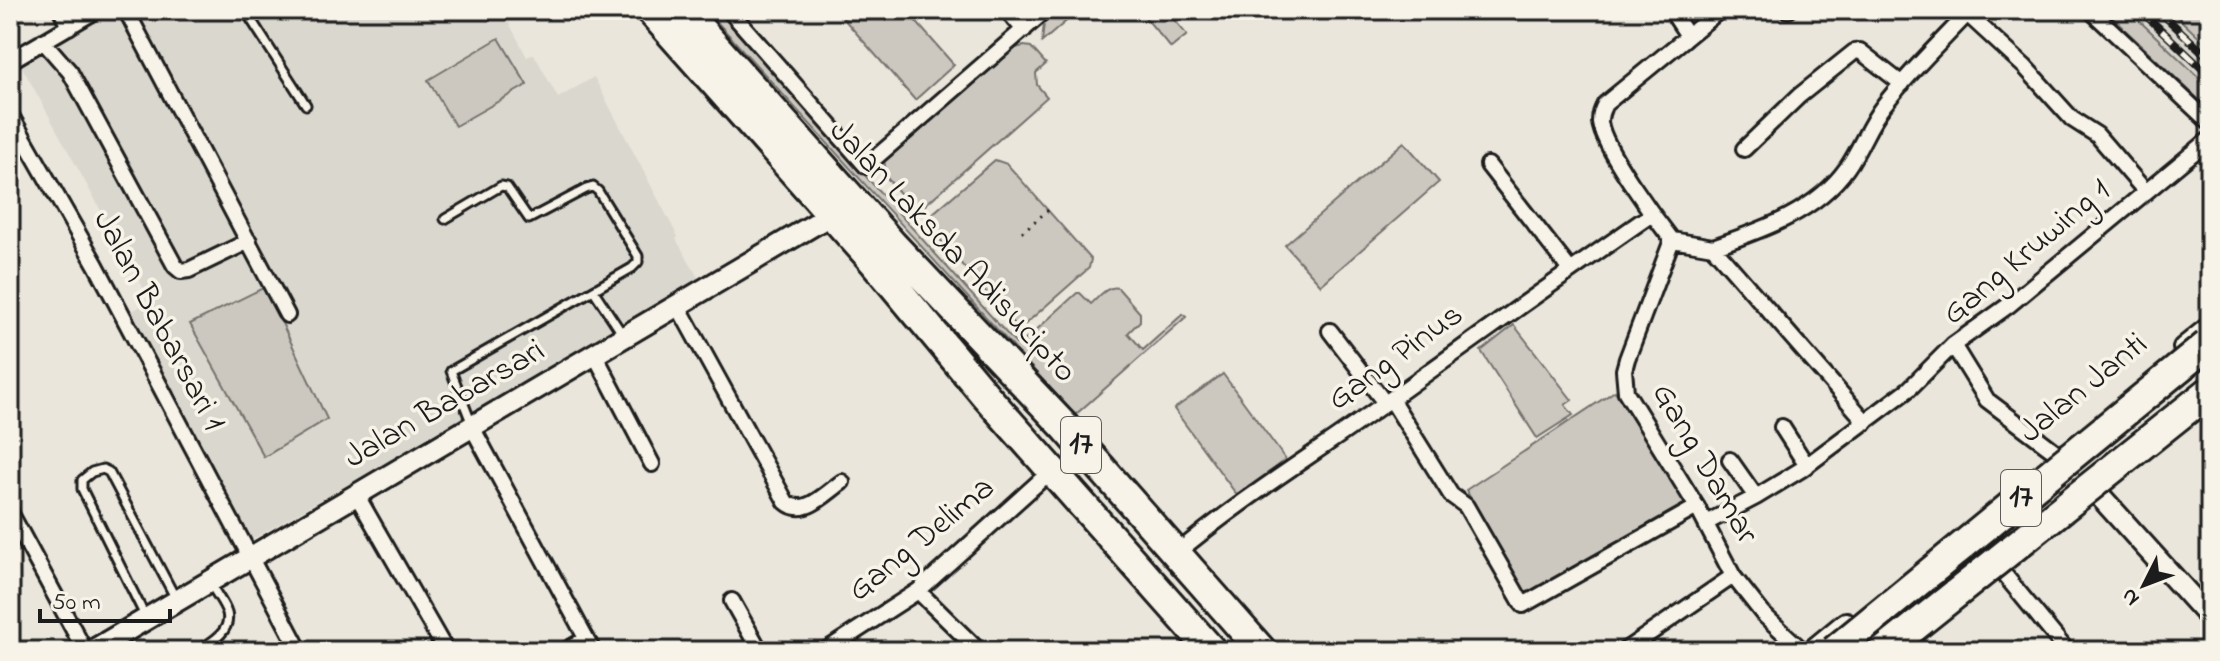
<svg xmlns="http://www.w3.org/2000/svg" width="2220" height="661" viewBox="0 0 2220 661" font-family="'Indie Flower',sans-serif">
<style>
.built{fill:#dad7ce}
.green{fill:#ccc8c0;stroke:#74726e;stroke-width:2}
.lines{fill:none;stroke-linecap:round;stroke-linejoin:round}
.lane-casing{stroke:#1c1c1c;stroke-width:13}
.street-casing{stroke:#1c1c1c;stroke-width:20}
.secondary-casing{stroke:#1c1c1c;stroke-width:26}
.highway-casing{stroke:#1c1c1c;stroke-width:34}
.path{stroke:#1c1c1c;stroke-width:3;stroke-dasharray:2 6;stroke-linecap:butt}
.lane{stroke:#f7f3e8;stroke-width:7}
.street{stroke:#f7f3e8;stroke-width:14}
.secondary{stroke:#f7f3e8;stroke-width:20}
.highway{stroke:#f7f3e8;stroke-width:28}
.rail-casing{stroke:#1c1c1c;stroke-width:8}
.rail{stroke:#f7f3e8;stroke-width:5;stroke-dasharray:15;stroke-linecap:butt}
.highway-bridge-casing{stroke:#1c1c1c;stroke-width:34;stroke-linecap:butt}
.highway-bridge{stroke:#f7f3e8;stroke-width:28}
.labels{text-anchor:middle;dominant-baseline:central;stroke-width:7;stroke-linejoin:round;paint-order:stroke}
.shield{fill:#f7f3e8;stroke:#5e5c59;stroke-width:2}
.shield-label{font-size:32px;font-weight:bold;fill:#1c1c1c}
.street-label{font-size:34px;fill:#1c1c1c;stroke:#f7f3e8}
</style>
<rect width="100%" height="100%" fill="#eae6dc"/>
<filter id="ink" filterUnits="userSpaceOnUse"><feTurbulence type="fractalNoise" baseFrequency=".0125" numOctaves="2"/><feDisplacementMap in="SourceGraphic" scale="16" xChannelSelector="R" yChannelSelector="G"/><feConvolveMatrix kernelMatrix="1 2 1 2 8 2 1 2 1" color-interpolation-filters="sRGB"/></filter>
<g filter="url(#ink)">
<path class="built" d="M102,10h400l25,47 7,-3 24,44 36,-21 84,160 -2,2 24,42 -449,259 -126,-224 25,-16 -129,-235z
M2128,10h42l40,38v40z"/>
<path class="green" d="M706,10h11l299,334 6,-1 55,-50h3l11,11c7,-6 16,-19 27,-16l22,25v8l-12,12 15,17 40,-36 3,3 -111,98z
M836,10h70l48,55 -39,35z
M1060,10h19l-37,32 2,-19z
M1139,10h27l21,25 -16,13z
M2104,10h24l82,78v22z
M2170,10h40v38z
M499,38l28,47 -72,41 -27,-46z
M1024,46l7,1 15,17 -10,9 1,12 10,12 -122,108 -7,2 -8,-2 -23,-27 -3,-18 131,-112z
M1404,142l35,40 -118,103 -36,-40z
M995,160l12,4 84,95 -2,9 -66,58 -4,1 -7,-5 -83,-95v-8l2,-4z
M265,287l62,132 -63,38 -74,-133z
M1514,325l58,75 -7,5 8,10 -36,23 -56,-87z
M1223,374l63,86 -49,35 -63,-86z
M1615,391l70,112 -160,91 -59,-104z"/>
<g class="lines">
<defs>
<path id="lane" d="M245,10l61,95
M445,219l56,-33 6,1 22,32 57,-30 7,-2 5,4 40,65v6l-6,6 -181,103 20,51
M594,291l29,44
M146,618l-64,-129v-9l10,-8 11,-3 6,3 67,127
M197,651c13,-8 35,-19 30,-38 -3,-10 -12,-20 -16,-29"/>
<path id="street" d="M61,10l8,17
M126,10l161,305
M729,10l137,156 180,-156
M1007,10l17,20
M1671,10l17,26
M1720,10l-115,94c-3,6 -5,10 -5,18 3,26 54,95 72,118l41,7 153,175
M1787,10h2
M1963,10l62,57 47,52 25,16 49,57
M2090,10l120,113
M43,41l27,31 105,194 6,5 8,-1 60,-29
M10,61l87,-51
M10,114l86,151 204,386
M1744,149l55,-53 55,-44 6,-1 42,33
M1488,165l82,105
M1672,240l-45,119 -3,11 2,22 71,115 36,69 30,38 40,37
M1713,247c49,-17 103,-35 134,-79 14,-20 22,-44 37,-63 26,-34 58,-64 87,-95
M678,306l108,196c18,16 40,-9 56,-20
M1330,331l55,72
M1953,345l34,55 69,52
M595,355l57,109
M1391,399l60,96 15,11 57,99 174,-98
M472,427l121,224
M1782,427l25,39
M1730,460l26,37
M356,494l90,157
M10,512l75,139
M1706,523l50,-26 46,-28 107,-80 44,-44 56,-40 201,-166
M1177,553c65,-55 138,-99 207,-149 89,-64 178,-128 268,-190
M2003,573l64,78
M918,591l61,60
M732,601l28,50
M565,651l21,-12
M825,651l93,-60 134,-121
M1624,651l109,-75"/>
<path id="secondary" d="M2184,348l26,-21
M2100,496l110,122
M92,651l740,-437
M1812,651l34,-28"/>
<path id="highway" d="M650,10l225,253 111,133 226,255
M683,10l210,235 173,183 196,223"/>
</defs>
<use href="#lane" class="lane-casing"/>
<use href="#street" class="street-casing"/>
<use href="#secondary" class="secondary-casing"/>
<use href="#highway" class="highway-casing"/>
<path class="path" d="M1216,10l7,8
M1022,232l30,-25"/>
<use href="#lane" class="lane"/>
<use href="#street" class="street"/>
<use href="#secondary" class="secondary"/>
<use href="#highway" class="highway"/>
<defs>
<path id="rail" d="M2140,10l70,66
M2158,10l52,49"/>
</defs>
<use href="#rail" class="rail-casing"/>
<use href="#rail" class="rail"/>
<defs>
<path id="highway-bridge" d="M1834,651l373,-306
M1884,651l326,-260"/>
</defs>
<use href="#highway-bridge" class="highway-bridge-casing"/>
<use href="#highway-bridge" class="highway-bridge"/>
</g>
</g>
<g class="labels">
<g class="shield">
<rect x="1061" y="417" width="40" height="56" rx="6"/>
<rect x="2001" y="470" width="40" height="56" rx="6"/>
</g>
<g class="shield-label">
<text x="1081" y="445">17</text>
<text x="2021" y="498">17</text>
</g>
<g class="street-label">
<text transform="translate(952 252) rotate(47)">Jalan Laksda Adisucipto</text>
<text transform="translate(2027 253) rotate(-40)">Gang Kruwing 1</text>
<text transform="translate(158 321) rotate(62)">Jalan Babarsari 1</text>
<text transform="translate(1396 358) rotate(-36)">Gang Pinus</text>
<text transform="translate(2084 389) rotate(-39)">Jalan Janti</text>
<text transform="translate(445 405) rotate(-30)">Jalan Babarsari</text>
<text transform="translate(1704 464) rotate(60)">Gang Damar</text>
<text transform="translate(922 540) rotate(-39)">Gang Delima</text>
</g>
</g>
<rect width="2220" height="661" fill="none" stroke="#f7f3e8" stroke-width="40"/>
<rect x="20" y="20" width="2180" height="621" fill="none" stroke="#1c1c1c" stroke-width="3" filter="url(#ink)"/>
<g transform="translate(2144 585) rotate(228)" stroke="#f7f3e8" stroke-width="6" paint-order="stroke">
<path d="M0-6L14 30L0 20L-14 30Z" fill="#1c1c1c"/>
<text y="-12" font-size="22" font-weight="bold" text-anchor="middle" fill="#1c1c1c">N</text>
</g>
<path d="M40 609v12h130v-12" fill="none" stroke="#1c1c1c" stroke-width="4"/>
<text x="52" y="609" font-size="24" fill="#1c1c1c" stroke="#f7f3e8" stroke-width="6" paint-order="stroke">50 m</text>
</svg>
